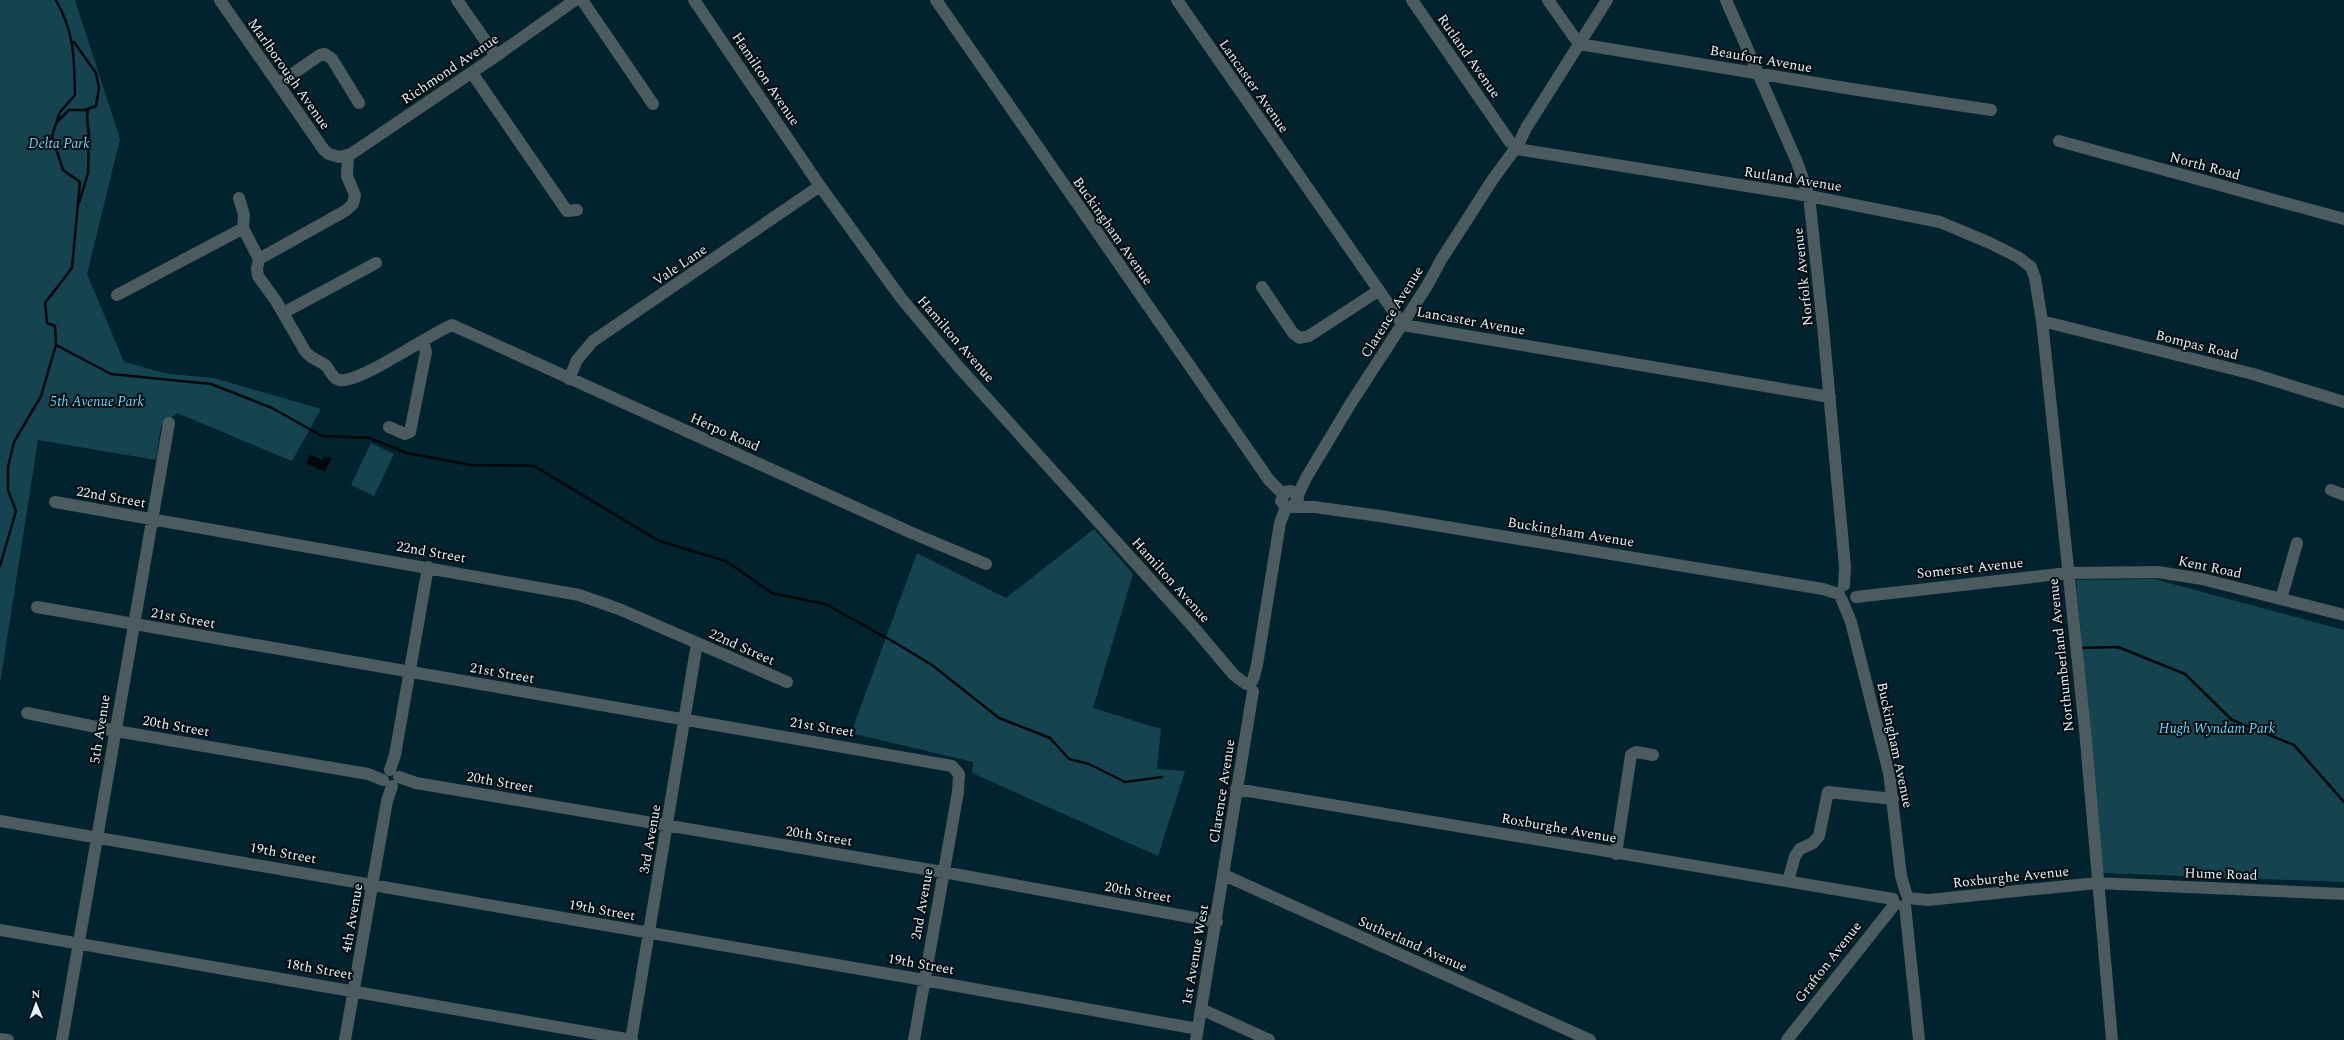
<svg xmlns="http://www.w3.org/2000/svg" width="2344" height="1040" viewBox="0 0 2344 1040" font-family="Spectral,serif">
<style>
.green{fill:#154450}
.water{fill:#00080c}
.lines{fill:none;stroke-linecap:round;stroke-linejoin:round}
.stream{stroke:#00080c;stroke-width:2.5}
.minor{stroke:#4b5b5f;stroke-width:12}
.labels{text-anchor:middle;dominant-baseline:central;stroke-width:4;stroke-linejoin:round;paint-order:stroke}
.street-label{font-size:14px;fill:#dff3f9;stroke:#010b0f}
.park-label{font-size:14px;font-style:italic;fill:#5eddfe;stroke:#010b0f}
</style>
<rect width="100%" height="100%" fill="#00232d"/>
<path class="green" d="M0,0h75l45,139 -33,135 37,88 45,12 45,4 107,31 -29,52 -115,-48 -16,13 -5,34 -118,-20 -38,244z
M371,443l23,11 -20,42 -23,-11z
M1094,529l39,45 -40,134 68,21 -4,40 28,2 -27,85 -186,-83 1,-11 -122,-29 66,-180 89,45z
M2154,579l190,51v252l-241,-9 -27,-293z"/>
<path class="water" d="M310,454l12,6 2,-4 8,2 -7,14 -19,-9z"/>
<g class="lines">
<path class="stream" d="M57,122l12,-12h16l11,-4 3,-18 -3,-15 -22,-31
M79,203l9,-30 1,-37 -2,-19 1,-8
M56,345l55,29 100,10 61,24 50,28 47,2 38,15 64,12 63,1 125,75 67,20 46,32 53,11 69,38 38,23 67,53 51,20 19,21 20,5 36,18 37,-5
M0,566l16,-55 -8,-21v-23l6,-25 27,-46 15,-51 -1,-19 -8,-3 -2,-20 27,-35 8,-86 -17,-12 -11,-34 8,-24 15,-17c-1,-39 0,-60 -19,-95
M2079,648l39,-1 67,27 47,46 62,25 50,57"/>
<path class="minor" d="M220,0l104,150 5,4 10,3 12,-3 145,-98 79,-56
M457,0l39,56
M582,0l71,104
M694,0l126,186 81,112 56,67 238,264 39,46 12,9
M936,0l333,480 14,14
M1177,0l226,325 427,72
M1412,0l98,142
M1548,0l31,44 279,46 133,20
M1726,0l71,162 12,34 14,130 22,241 -1,18
M472,73l95,138 10,-1
M278,84l42,-29 5,-1 7,5 27,44
M1520,141l6,-13 81,-128
M2059,141l285,78
M1517,149l292,47 131,26 50,21 28,14 13,10 4,11 7,43 43,409 27,310
M348,155l-1,21 8,19 -2,9 -8,7 -86,48 -2,10 1,7 18,25 29,50c5,7 13,9 20,14 5,4 7,14 15,15 19,4 89,-46 112,-55l460,208 74,31
M239,198l5,17 -1,15
M1262,287l31,46 7,5 9,-2 69,-45
M117,295l123,-65 5,2 14,27
M283,313l93,-50
M2042,321l211,53 91,28
M569,379l8,-19 16,-19 227,-155
M389,427l16,7 5,-2 16,-80 -3,-11
M2331,490l13,5
M1297,497l9,-19 45,-75 76,-117 14,-26 52,-81 22,-30
M55,502l524,93 40,14 168,73
M1293,506l5,-7 -2,-5 -5,-3 -6,1 -4,9 5,6h28l66,9 443,73 16,5
M1856,597l212,-24 90,-1 44,7 142,36
M2281,599l16,-56
M1842,600l9,22 38,151 12,103 5,17
M37,607l915,159 7,8 -1,18 -44,248
M1253,680l4,-15 23,-142 6,-16
M27,713l89,18 252,43 15,6
M390,770l5,-15 33,-188
M399,777l17,6 527,89 274,50
M1236,789l657,110
M0,821l924,159 274,49
M1616,854l15,-99 5,-3 17,3
M1224,875l366,165
M1788,881l7,-25 5,-7 13,-6 6,-7 9,-44 65,7
M1908,898l20,2 169,-17 247,11
M1905,905l14,135
M0,930l632,110
M1201,1009l68,31
M0,1039l8,1
M62,1040l107,-617
M345,1040l42,-239 5,-15
M631,1040l66,-397
M1196,1040l57,-349
M1787,1040l108,-136"/>
</g>
<g class="labels">
<g class="street-label">
<text transform="translate(1469 56) rotate(55)">Rutland Avenue</text>
<text transform="translate(1761 59) rotate(10)">Beaufort Avenue</text>
<text transform="translate(450 69) rotate(-34)">Richmond Avenue</text>
<text transform="translate(289 74) rotate(55)">Marlborough Avenue</text>
<text transform="translate(766 79) rotate(56)">Hamilton Avenue</text>
<text transform="translate(1254 86) rotate(55)">Lancaster Avenue</text>
<text transform="translate(2205 166) rotate(15)">North Road</text>
<text transform="translate(1793 179) rotate(9)">Rutland Avenue</text>
<text transform="translate(1113 231) rotate(55)">Buckingham Avenue</text>
<text transform="translate(680 265) rotate(-34)">Vale Lane</text>
<text transform="translate(1803 277) rotate(-96)">Norfolk Avenue</text>
<text transform="translate(1392 312) rotate(-58)">Clarence Avenue</text>
<text transform="translate(1471 321) rotate(10)">Lancaster Avenue</text>
<text transform="translate(956 339) rotate(49)">Hamilton Avenue</text>
<text transform="translate(2197 345) rotate(14)">Bompas Road</text>
<text transform="translate(725 432) rotate(24)">Herpo Road</text>
<text transform="translate(111 497) rotate(10)">22nd Street</text>
<text transform="translate(1571 532) rotate(9)">Buckingham Avenue</text>
<text transform="translate(431 552) rotate(10)">22nd Street</text>
<text transform="translate(2210 567) rotate(12)">Kent Road</text>
<text transform="translate(1970 568) rotate(-6)">Somerset Avenue</text>
<text transform="translate(1171 580) rotate(48)">Hamilton Avenue</text>
<text transform="translate(183 618) rotate(10)">21st Street</text>
<text transform="translate(742 647) rotate(24)">22nd Street</text>
<text transform="translate(2061 655) rotate(-96)">Northumberland Avenue</text>
<text transform="translate(502 673) rotate(10)">21st Street</text>
<text transform="translate(176 726) rotate(10)">20th Street</text>
<text transform="translate(822 727) rotate(9)">21st Street</text>
<text transform="translate(100 729) rotate(-81)">5th Avenue</text>
<text transform="translate(1895 745) rotate(78)">Buckingham Avenue</text>
<text transform="translate(500 782) rotate(10)">20th Street</text>
<text transform="translate(1222 791) rotate(-81)">Clarence Avenue</text>
<text transform="translate(1559 828) rotate(10)">Roxburghe Avenue</text>
<text transform="translate(819 836) rotate(9)">20th Street</text>
<text transform="translate(650 839) rotate(-80)">3rd Avenue</text>
<text transform="translate(283 853) rotate(10)">19th Street</text>
<text transform="translate(2221 874) rotate(2)">Hume Road</text>
<text transform="translate(2011 877) rotate(-6)">Roxburghe Avenue</text>
<text transform="translate(1138 892) rotate(10)">20th Street</text>
<text transform="translate(922 904) rotate(-80)">2nd Avenue</text>
<text transform="translate(602 910) rotate(10)">19th Street</text>
<text transform="translate(352 918) rotate(-80)">4th Avenue</text>
<text transform="translate(1413 944) rotate(24)">Sutherland Avenue</text>
<text transform="translate(1195 955) rotate(-80)">1st Avenue West</text>
<text transform="translate(1828 962) rotate(-52)">Grafton Avenue</text>
<text transform="translate(921 964) rotate(10)">19th Street</text>
<text transform="translate(319 969) rotate(10)">18th Street</text>
</g>
<g class="park-label">
<text x="59" y="143">Delta Park</text>
<text x="97" y="401">5th Avenue Park</text>
<text x="2217" y="728">Hugh Wyndam Park</text>
</g>
</g>
<g transform="translate(36 1004) rotate(359)" stroke="#010b0f" stroke-width="3" paint-order="stroke">
<path d="M0-3L7 15L0 10L-7 15Z" fill="#dff3f9"/>
<text y="-6" font-size="11" font-weight="bold" text-anchor="middle" fill="#dff3f9">N</text>
</g>
</svg>
